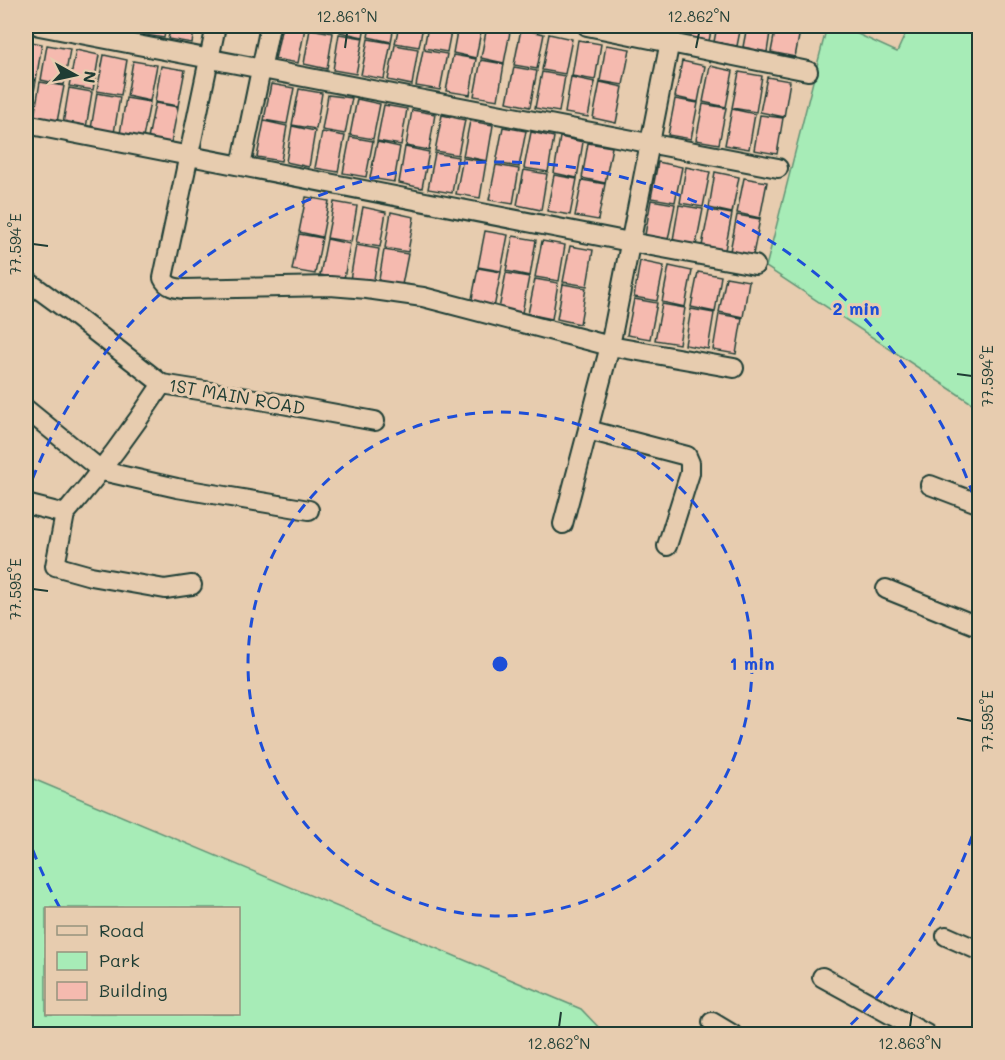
<svg xmlns="http://www.w3.org/2000/svg" width="1005" height="1060" viewBox="0 0 1005 1060" font-family="Mali,sans-serif">
<style>
.green{fill:#a7ecb7;stroke:#639476;stroke-width:1.5;fill-rule:evenodd}
.building{fill:#f5baaf;stroke:#1f3d34;stroke-width:1.5}
.lines{fill:none;stroke-linecap:round;stroke-linejoin:round}
.street-casing{stroke:#1f3d34;stroke-width:22}
.street{stroke:#e7ccaf;stroke-width:18}
.ticks{fill:none;stroke:#1f3d34;stroke-width:2}
.ring{fill:none;stroke:#1d4ed8;stroke-width:3;stroke-dasharray:10 8}
.labels{text-anchor:middle;dominant-baseline:central;stroke-width:6;stroke-linejoin:round;paint-order:stroke}
.street-label{font-size:18px;fill:#1f3d34;stroke:#e7ccaf}
.centre{fill:#1d4ed8;stroke:#e7ccaf;stroke-width:3}
.ring-label{font-size:18px;text-anchor:middle;font-weight:bold;fill:#1d4ed8;stroke:#e7ccaf;stroke-width:6;stroke-linejoin:round;paint-order:stroke}
.neatline{fill:none;stroke:#1f3d34;stroke-width:2}
.ticks-label{font-size:15px;text-anchor:middle;fill:#1f3d34}
</style>
<rect width="100%" height="100%" fill="#e7ccaf"/>
<filter id="ink" filterUnits="userSpaceOnUse"><feTurbulence type="fractalNoise" baseFrequency=".0167" numOctaves="2"/><feDisplacementMap in="SourceGraphic" scale="12" xChannelSelector="R" yChannelSelector="G"/><feConvolveMatrix kernelMatrix="1 2 1 2 8 2 1 2 1" color-interpolation-filters="sRGB"/></filter>
<g filter="url(#ink)">
<path class="green" d="M827,26h13l57,26 12,-26h70v382l-213,-141z
M26,776l555,233 24,25h-579zM46,908h192v106h-192z"/>
<path class="building" d="M112,26h24l-2,7 -23,-4z
M142,26h24l-2,12 -24,-4z
M171,26h24l-3,17 -24,-4z
M282,26h11l12,2 -7,35 -23,-4z
M310,26h24l-1,5 -23,-4z
M341,26h24l-2,11 -23,-5z
M370,26h24l-3,16 -23,-5z
M399,26h24l-4,21 -24,-4z
M428,26h24l-5,26 -23,-4z
M458,26h24l-6,32 -23,-5z
M487,26l24,1 -7,36 -23,-5z
M688,26h24l-3,15 -23,-4z
M717,26h24l-4,20 -23,-4z
M747,26h24l-4,26 -24,-5z
M776,26h25l-6,31 -24,-5z
M310,29l23,4 -6,36 -23,-5z
M521,29l23,5 -7,35 -23,-4z
M339,34l24,4 -7,36 -23,-4z
M549,34l23,5 -7,35 -23,-4z
M368,39l23,4 -7,36 -23,-4z
M578,40l23,4 -6,36 -23,-4z
M26,41l16,3 -6,36 -10,-2z
M47,45l23,4 -6,36 -23,-5z
M395,45l23,4 -6,36 -24,-5z
M606,45l24,4 -7,36 -23,-4z
M76,50l23,5 -6,35 -24,-4z
M423,50l24,4 -7,36 -24,-4z
M104,55l23,5 -6,35 -24,-4z
M453,55l23,4 -6,36 -24,-4z
M481,60l23,4 -6,36 -24,-4z
M133,61l24,4 -7,36 -23,-5z
M682,61l23,5 -7,36 -23,-5z
M161,66l24,4 -7,36 -23,-4z
M710,66l23,5 -7,36 -23,-5z
M514,67l23,4 -7,36 -23,-5z
M542,72l23,4 -6,36 -24,-4z
M739,72l23,4 -6,36 -24,-4z
M571,77l24,5 -7,35 -23,-4z
M767,77l23,4 -6,36 -24,-5z
M26,79l10,2 -7,36h-3z
M40,82l24,4 -7,36 -23,-4z
M600,82l23,5 -7,36 -23,-5z
M271,84l23,4 -7,36 -23,-4z
M69,88l23,4 -6,36 -23,-4z
M299,89l23,4 -6,36 -24,-4z
M97,93l23,4 -6,36 -23,-4z
M328,95l24,3 -7,36 -23,-4z
M126,98l24,4 -7,36 -23,-4z
M357,99l23,5 -7,35 -23,-4z
M675,99l23,4 -7,36 -23,-4z
M155,103l23,4 -7,36 -23,-4z
M703,104l23,4 -7,36 -23,-4z
M384,105l23,4 -6,36 -24,-4z
M732,109l23,5 -6,35 -24,-4z
M412,110l23,4 -6,36 -23,-4z
M442,115l23,5 -7,35 -23,-4z
M760,115l23,3 -6,36 -23,-4z
M264,121l23,5 -6,35 -24,-4z
M470,121l23,4 -6,36 -24,-5z
M292,126l23,5 -6,36 -23,-5z
M503,127l23,4 -7,36 -23,-4z
M322,132l23,4 -7,36 -23,-4z
M531,132l23,5 -6,35 -24,-4z
M350,137l23,4 -7,36 -23,-4z
M560,137l23,5 -6,36 -23,-5z
M377,142l23,5 -6,35 -24,-4z
M588,143l24,4 -7,36 -23,-5z
M405,147l24,5 -7,36 -23,-5z
M435,153l23,4 -6,36 -24,-4z
M463,158l23,4 -6,36 -24,-4z
M658,162l24,5 -7,35 -24,-4z
M496,165l23,4 -6,35 -24,-4z
M686,167l24,5 -7,35 -23,-4z
M524,170l23,4 -6,36 -24,-5z
M715,172l24,5 -7,36 -23,-5z
M554,175l23,4 -7,36 -23,-4z
M744,178l23,4 -7,36 -23,-5z
M582,180l23,4 -7,36 -23,-4z
M306,197l23,4 -7,36 -23,-5z
M651,200l24,4 -7,36 -23,-5z
M334,202l23,4 -6,36 -24,-4z
M679,205l24,4 -7,36 -23,-5z
M363,207l23,5 -6,35 -24,-4z
M709,210l23,4 -7,36 -23,-4z
M391,212l23,5 -6,35 -23,-4z
M737,215l23,4 -7,36 -23,-4z
M485,231l23,4 -7,36 -23,-4z
M299,234l23,4 -7,36 -23,-4z
M513,236l23,4 -6,36 -24,-5z
M327,239l23,5 -6,35 -24,-4z
M542,241l23,4 -6,36 -24,-4z
M356,245l23,4 -6,36 -23,-5z
M570,246l23,4 -6,36 -24,-4z
M384,250l24,4 -7,36 -23,-5z
M640,261l24,5 -7,35 -23,-4z
M669,266l23,5 -7,36 -23,-5z
M478,268l23,4 -7,36 -23,-4z
M698,272l23,4 -6,36 -24,-5z
M506,273l23,4 -7,36 -23,-4z
M726,277l23,4 -6,36 -24,-5z
M535,279l23,4 -6,36 -24,-5z
M563,284l23,4 -6,36 -23,-5z
M634,299l23,4 -7,36 -23,-4z
M662,304l23,4 -6,36 -24,-4z
M691,309l23,4 -6,36 -23,-4z
M719,314l23,4 -6,36 -23,-4z"/>
<g class="lines">
<defs>
<path id="street" d="M39,26l739,142
M216,26l-53,252c4,9 12,10 21,11l146,-3 37,3 56,8 187,49 124,22
M587,26l221,45
M26,124l604,118 125,23
M241,166l29,-140
M26,280l41,30 95,74 93,15 120,22
M26,409l76,62 75,17 132,22
M588,430l99,26 3,7v10l-23,73
M930,485l50,19
M26,504l39,10c36,-42 67,-84 97,-130
M65,514l-10,52 36,10 74,13 27,-4
M563,524l47,-178 63,-320
M886,589l94,38
M946,936l34,15
M822,977l104,57
M712,1022l20,12"/>
</defs>
<use href="#street" class="street-casing"/>
<use href="#street" class="street"/>
</g>
</g>
<path class="ticks" d="M345,48l2,-15M696,48l3,-15M33,244l15,2M957,374l15,2M33,589l15,2M957,718l15,3M559,1027l2,-15M910,1027l2,-15"/>
<g class="ring">
<circle cx="500" cy="664" r="252"/>
<path d="M978 819A503 503 0 0 1 843 1032M60 908A503 503 0 0 1 26 832M26 496A503 503 0 0 1 978 509"/>
</g>
<g class="labels">
<g class="street-label">
<text transform="translate(237 396) rotate(10)">1ST MAIN ROAD</text>
</g>
</g>
<circle cx="500" cy="664" r="9" class="centre"/>
<g class="ring-label">
<text x="856" y="315">2 min</text>
<text x="752" y="670">1 min</text>
</g>
<rect width="1005" height="1060" fill="none" stroke="#e7ccaf" stroke-width="66"/>
<rect x="45" y="907" width="195" height="108" fill="#e7ccaf" stroke="#97937e" stroke-width="1.5"/>
<rect x="57" y="926" width="30" height="9" fill="#e7ccaf" stroke="#97937e" stroke-width="1.5"/>
<text x="99" y="937" font-size="18" fill="#1f3d34">Road</text>
<rect x="57" y="952" width="30" height="18" fill="#a7ecb7" stroke="#97937e" stroke-width="1.5"/>
<text x="99" y="967" font-size="18" fill="#1f3d34">Park</text>
<rect x="57" y="982" width="30" height="18" fill="#f5baaf" stroke="#97937e" stroke-width="1.5"/>
<text x="99" y="997" font-size="18" fill="#1f3d34">Building</text>
<g transform="translate(75 75) rotate(98)" stroke="#e7ccaf" stroke-width="4.5" paint-order="stroke">
<path d="M0-4.5L10 22L0 15L-10 22Z" fill="#1f3d34"/>
<text y="-9" font-size="16" font-weight="bold" text-anchor="middle" fill="#1f3d34">N</text>
</g>
<rect x="33" y="33" width="939" height="994" class="neatline"/>
<g class="ticks-label">
<text x="347" y="22">12.861°N</text>
<text x="699" y="22">12.862°N</text>
<text transform="translate(16 244) rotate(-90)" y="5">77.594°E</text>
<text transform="translate(988 376) rotate(-90)" y="5">77.594°E</text>
<text transform="translate(16 589) rotate(-90)" y="5">77.595°E</text>
<text transform="translate(988 721) rotate(-90)" y="5">77.595°E</text>
<text x="559" y="1049">12.862°N</text>
<text x="910" y="1049">12.863°N</text>
</g>
</svg>
